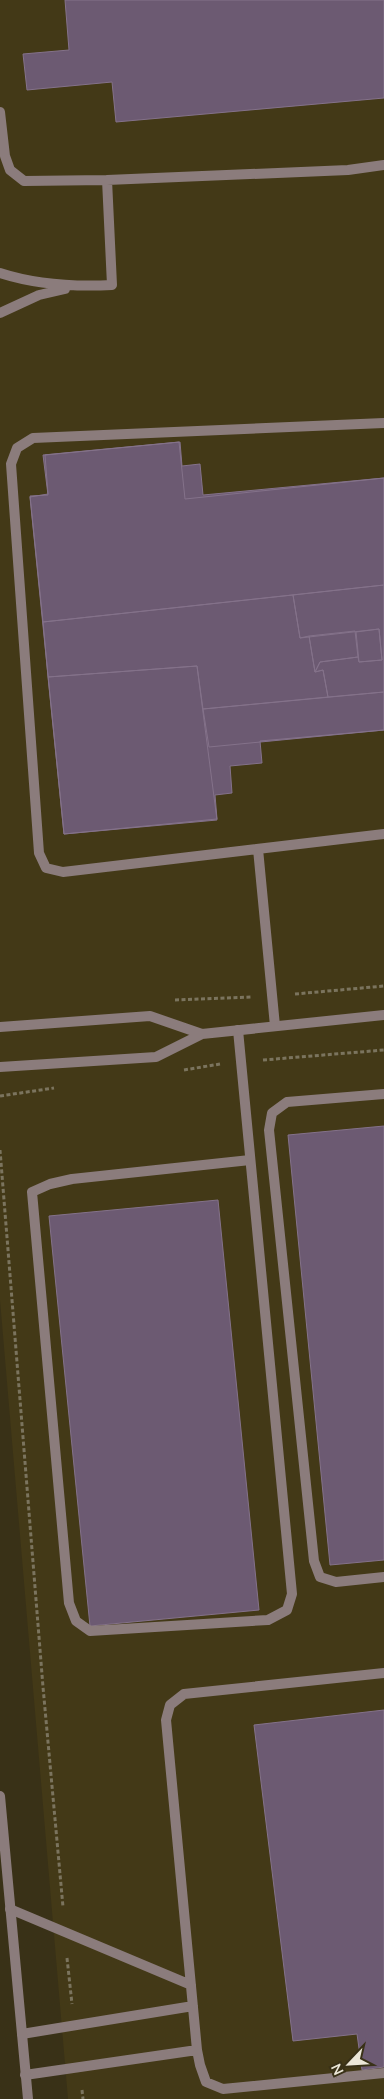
<svg xmlns="http://www.w3.org/2000/svg" width="384" height="2099" viewBox="0 0 384 2099" font-family="'Nunito Sans',sans-serif">
<style>
.built{fill:#433917}
.building{fill:#6c5a72;stroke:#84728a}
.lines{fill:none;stroke-linecap:round;stroke-linejoin:round}
.path{stroke:#7b745e;stroke-width:3;stroke-dasharray:4 2.5;stroke-linecap:butt}
.service{stroke:#8b7c7c;stroke-width:10}
.minor{stroke:#8b7c7c;stroke-width:10}
.tertiary{stroke:#8b7c7c;stroke-width:10}
</style>
<rect width="100%" height="100%" fill="#393117"/>
<path class="built" d="M0,0h384v2099h-316l-68,-799z"/>
<path class="building" d="M65,0h319v98l-268,24 -4,-40 -85,8 -4,-36 46,-4z
M179,442l6,57 199,-21v107l-341,37 -13,-126 18,-1 -5,-40z
M180,442l2,24 18,-2 3,31 181,-17v252l-124,11 2,22 -32,3 2,27 -17,2 2,24 -153,15 -34,-337 18,-3 -3,-39z
M384,585v107l-56,5 -5,-27 -8,2 5,-10 38,-5 1,5 23,-2 -3,-31 -79,9 -7,-43z
M293,595l7,43 9,-2 6,36 8,-2 5,27 -125,12 -6,-43 -149,11 -5,-55z
M379,629l3,31 -23,2 -3,-30z
M355,631l3,26 -38,5 -5,10 -6,-36z
M197,666l20,154 -153,14 -16,-157z
M384,692v38l-175,17 -6,-38z
M384,1126v434l-54,5 -42,-430z
M218,1200l41,410 -169,16 -41,-410z
M384,1710v357l-22,3 -5,-36 -64,7 -39,-316z"/>
<g class="lines">
<path class="path" d="M295,994l89,-8
M175,1000l76,-3
M263,1060l121,-10
M184,1070l36,-6
M0,1096l54,-8
M0,1150l43,537 20,220
M67,1958l5,46
M82,2090l1,9"/>
<path class="service" d="M0,112l5,44 5,14 14,11 83,-1 241,-10 36,-5
M0,273c37,12 73,14 112,12l-5,-105
M0,313l39,-18 26,-6
M384,423l-351,15 -16,10 -6,16 28,389 7,15 17,4 321,-38
M258,849l17,177
M238,1030l54,564 -5,16 -19,10 -178,11 -14,-10 -7,-18 -37,-411 18,-8 22,-5 178,-19
M384,1094l-97,8 -15,11 -3,17 45,431 6,16 16,5 48,-5
M384,1673l-200,21 -14,11 -4,15 31,330 3,15 6,17 17,7 161,-16
M10,1909l181,76
M22,2034l171,-28
M25,2075l172,-25"/>
<path class="minor" d="M0,1027l150,-11 52,18
M0,1067l156,-10 46,-23 182,-19"/>
<path class="tertiary" d="M0,1796l28,303"/>
</g>
<g transform="translate(349 2064) rotate(245)" stroke="#393117" stroke-width="4" paint-order="stroke">
<path d="M0-4L9 19L0 12L-9 19Z" fill="#ece7d8"/>
<text y="-8" font-size="14" font-weight="bold" text-anchor="middle" fill="#ece7d8">N</text>
</g>
</svg>
